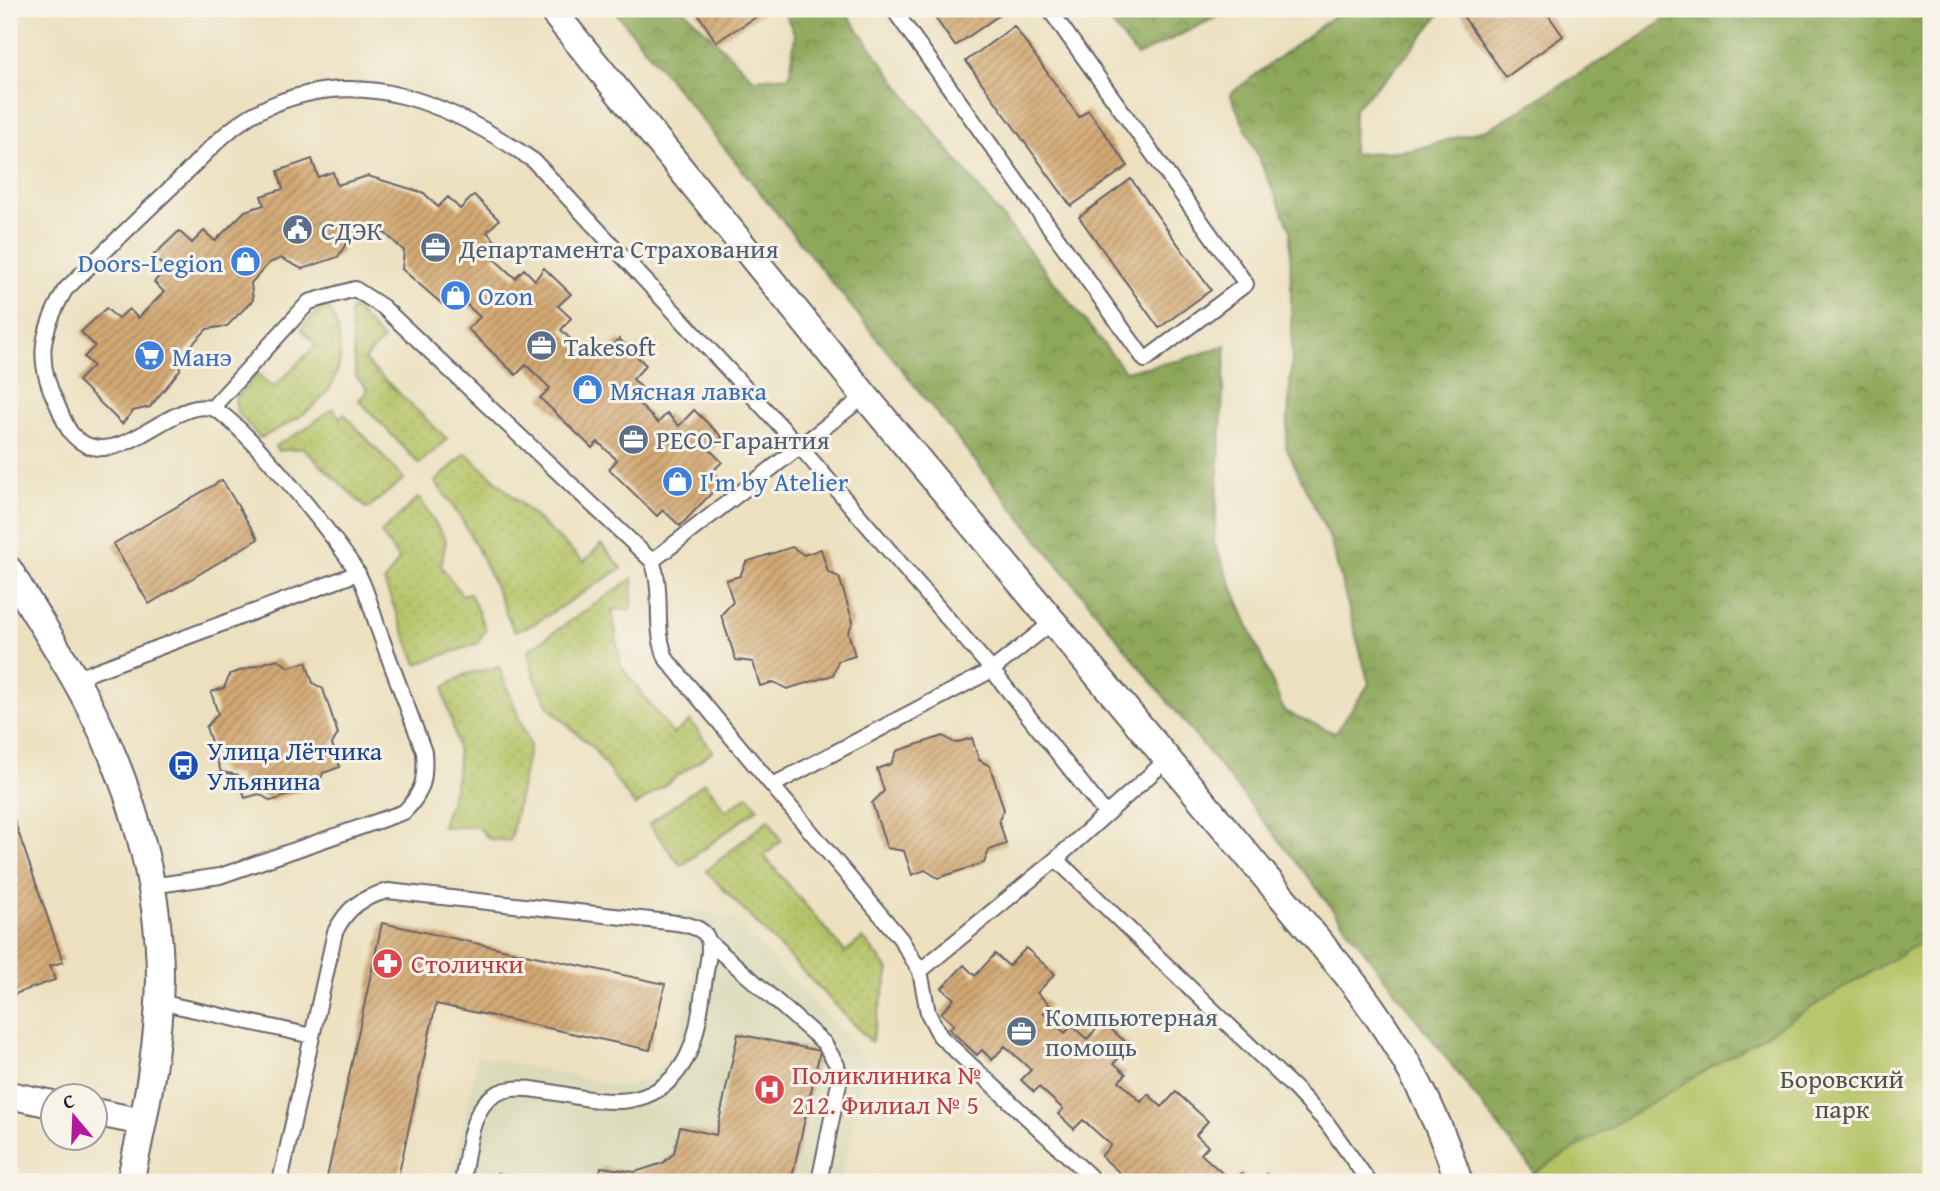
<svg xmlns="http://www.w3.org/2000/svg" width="1940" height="1191" viewBox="0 0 1940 1191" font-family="'Gentium Book Plus',serif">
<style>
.built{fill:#dad9b8}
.grass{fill:url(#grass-dots);stroke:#6a7250;stroke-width:2}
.forest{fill:url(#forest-crowns);stroke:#58654a;stroke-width:2}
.green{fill:#b3c264;stroke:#6a7250;stroke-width:2}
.building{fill:url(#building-hatch)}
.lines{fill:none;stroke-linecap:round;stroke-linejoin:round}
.lane-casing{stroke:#696469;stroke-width:18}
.street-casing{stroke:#696469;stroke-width:30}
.lane{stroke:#fff;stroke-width:14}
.street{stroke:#fff;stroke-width:26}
.labels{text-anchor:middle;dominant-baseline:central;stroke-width:6;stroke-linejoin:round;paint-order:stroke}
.service-label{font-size:26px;fill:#4e5e75;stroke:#f7f3e8;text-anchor:start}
.shop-label{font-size:26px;fill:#366cbe;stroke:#f7f3e8;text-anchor:start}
.transit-label{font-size:26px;fill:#164399;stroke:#f7f3e8;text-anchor:start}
.health-label{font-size:26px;fill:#be3a42;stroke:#f7f3e8;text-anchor:start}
.park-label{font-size:26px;fill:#4e5247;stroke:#f7f3e8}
</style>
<defs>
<pattern id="grass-dots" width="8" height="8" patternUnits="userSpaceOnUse" patternTransform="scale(1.75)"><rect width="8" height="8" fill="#b3c264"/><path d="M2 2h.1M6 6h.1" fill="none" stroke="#9aa658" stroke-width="1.8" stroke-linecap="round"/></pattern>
<pattern id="forest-crowns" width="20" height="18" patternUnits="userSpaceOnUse" patternTransform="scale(1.75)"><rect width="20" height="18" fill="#8ea85a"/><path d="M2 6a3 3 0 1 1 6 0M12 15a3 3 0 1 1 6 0" fill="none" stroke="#74884c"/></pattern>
<pattern id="building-hatch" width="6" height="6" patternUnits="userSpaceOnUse" patternTransform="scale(1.75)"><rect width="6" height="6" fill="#d3a973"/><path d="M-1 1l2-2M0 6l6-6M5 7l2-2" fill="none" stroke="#ab8960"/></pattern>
</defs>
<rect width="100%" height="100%" fill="#f7f3e8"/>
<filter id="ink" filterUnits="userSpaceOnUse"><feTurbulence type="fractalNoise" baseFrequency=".0143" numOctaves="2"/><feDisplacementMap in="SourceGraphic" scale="14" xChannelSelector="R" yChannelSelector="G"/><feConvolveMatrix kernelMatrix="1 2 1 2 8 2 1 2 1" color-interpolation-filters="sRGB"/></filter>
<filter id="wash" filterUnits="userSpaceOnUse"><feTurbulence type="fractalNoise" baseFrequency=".00686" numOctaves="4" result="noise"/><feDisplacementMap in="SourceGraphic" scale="28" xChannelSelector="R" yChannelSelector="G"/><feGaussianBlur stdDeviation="1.57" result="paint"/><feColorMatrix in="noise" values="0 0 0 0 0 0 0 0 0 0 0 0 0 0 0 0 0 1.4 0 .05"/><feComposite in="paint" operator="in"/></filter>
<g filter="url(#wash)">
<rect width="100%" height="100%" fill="#ece0bf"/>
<path class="built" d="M680,907l54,12 133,141 -26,122h-390l27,-126 146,31 25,-10 27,-25 18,-80 -8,-20 -12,-11z"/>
<path class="grass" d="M325,303c11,14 14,27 15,45 3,49 -41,71 -80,90l-23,-26 -2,-13 22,-26 16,15 43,-43 -15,-16z
M353,307l30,33 -19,20 83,79 -28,25 -60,-64 9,-10 -12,-14 -6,-63z
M333,408l7,10 4,-4 60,65 -37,30 -64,-61 -25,3 -3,-5 30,-17z
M466,453l118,109 17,-18 21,24 -90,57 -18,6c-23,-53 -42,-104 -79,-149z
M419,497l27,44 -5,25 21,29 8,-2 16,37 -9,14 -60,20 -33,-82 15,-22 -18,-27z
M633,578l-1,31 -20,1 9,56 52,68 17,-13 23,30 -78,55 -43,-59 -42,-38 -16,-33 -6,-26z
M499,667l31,78 -20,96 -21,-2 -11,-12h-37c23,-59 21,-73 3,-132v-8l22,-13z
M705,782l21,29 22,-16 10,13 -77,58 -32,-42z
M769,819l12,22 -17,15 81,96 18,-14 26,32 -18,72 -165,-171z"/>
<path class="forest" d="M613,9h70l71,70 36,-3 5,-41 -12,-26h60l73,100 209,262 57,-11 44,-15 -12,198 70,168 51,22 34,-49 -39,-145 -44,-92 6,-90 -2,-129 -60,-134 113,-85h80l16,6 -32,40 -53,54 -1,45 59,-4 78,-22 152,-92 36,-27h253v1173h-403l6,-9 -236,-309z
M1100,9h133l-96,47z"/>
<path class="green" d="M1931,936v246h-403l6,-9z"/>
<g id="blocks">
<path class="building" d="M695,9h74l-53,33z
M929,9h79l-53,37z
M1458,9h86l19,27 -57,41z
M1014,26l65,91 9,-7 40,56 -57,40 -105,-145z
M312,159l6,18 15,-5 4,13 31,-9 56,17 14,14 10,-10 12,12 14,-14 25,25 -12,12 15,16 -9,10 22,20 9,-9 11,11 9,-12 27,26 -13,12 13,12 -10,12 23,22 8,-8 11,11 16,-16 27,26 -13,14 13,13 -10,9 22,22 9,-10 12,13 15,-16 28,27 -12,13 12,12 -10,10 11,9 -43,45 -17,-16 -6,6 -48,-47 8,-9 -19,-18 -6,6 -52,-50 10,-10 -24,-23 -10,10 -48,-46 12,-12 -14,-13h-24l-40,-35 2,-18 -19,-18 -35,4 -12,20 -36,12 -21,-11 -12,5 -18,20 2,17 -26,26 -20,3 -28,29 1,12 -30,37 -17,4 -11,13 -44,-43 15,-15 -9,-9 11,-11 -14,-14 25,-24 12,11 11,-10 9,9 26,-26 -10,-10 12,-13 -13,-13 26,-25 13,12 12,-12 11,10 30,-30 19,-6 -3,-9 22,-7 -5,-18z
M1131,179l80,111 -52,38 -80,-111z
M222,480l36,59 -109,65 -36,-60z
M792,547l12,8 17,-6 7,23 11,5 14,45 -5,10 7,24 -17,5 -5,14 -46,14 -13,-7 -14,4 -7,-24 -17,-2 -15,-45 12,-13 -7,-22 14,-4 6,-14z
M277,659l12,8 17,-5 7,21 10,6 15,45 -6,10 8,23 -17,6 -5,13 -47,15 -12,-7 -14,4 -7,-23 -17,-3 -15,-45 12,-13 -7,-22 13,-4 6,-14z
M943,736l12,7 17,-5 7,22 11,6 14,44 -5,10 7,24 -17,6 -5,13 -46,15 -13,-8 -13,5 -8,-24 -17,-3 -15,-45 12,-12 -7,-22 14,-5 6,-13z
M9,805l54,157 -13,4 5,14 -43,15 -3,-11z
M382,923l283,61 -15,66 -214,-46 -39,178h-71z
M1026,948l29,26 -18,19 13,12 -7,8 22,20 7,-7 15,13 16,-17 27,24 -16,17 12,11 -7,7 22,21 7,-8 14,13 14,-15 32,29 -12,14 12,11 -7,8 31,28h-102l-29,-26 10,-11 -28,-25 -9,9 -16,-15 5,-5 -24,-22 -5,5 -13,-12 10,-10 -26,-24 -13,14 -10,-10 -5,5 -28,-26 5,-4 -13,-12 13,-14 -12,-11 22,-23 11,11 20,-22 14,12z
M738,1034l82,17 -29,131h-193l3,-15 34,5 28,-9 11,-10 6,-26 36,8z
M497,1173l40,8v1h-42z
M1242,1173l9,9h-18z
M1267,1174l8,8h-15z"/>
</g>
</g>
<g filter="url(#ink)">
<use href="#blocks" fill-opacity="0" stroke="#696469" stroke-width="2"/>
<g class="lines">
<defs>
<path id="lane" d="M893,9l252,351 101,-76 -197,-275
M212,408l97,-106 46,-13 28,18 269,254c13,33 0,66 15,99l233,278 20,33 8,42 12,23 156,146
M652,561l213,-165
M74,679l284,-106
M773,785l219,-115 62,-49
M1056,859l240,231 31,33 42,59
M151,886l69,-10 184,-64c19,-19 22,-33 20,-60 -15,-41 -31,-82 -46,-124 -6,-17 -11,-38 -20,-54 -15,-28 -121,-160 -147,-166 -43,-9 -99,73 -140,25 -6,-8 -10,-20 -14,-29 -22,-44 -16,-72 8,-114 38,-37 76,-74 115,-111 24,-24 50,-54 81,-69 98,-48 190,-6 273,51l267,287 191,222 113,143
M709,942l115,101 13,22 3,13 -21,104
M920,971l136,-112 113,-101
M159,1002l153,34
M280,1182l55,-250c12,-24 27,-35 53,-41l289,32c30,5 36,12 30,43 -6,30 -7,72 -24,98 -56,88 -167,-17 -203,46 -12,21 -13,49 -18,72"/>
<path id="street" d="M551,9l314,387 483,580c51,66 85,126 111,206
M9,570c27,46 57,90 81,137 42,81 70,179 70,271 -1,68 -15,138 -30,204
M9,1095l43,9
M94,1112l49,10"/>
</defs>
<use href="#lane" class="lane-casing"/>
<use href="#street" class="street-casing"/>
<use href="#lane" class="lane"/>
<use href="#street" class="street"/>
</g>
</g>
<defs>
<symbol id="civic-disc" viewBox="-11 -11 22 22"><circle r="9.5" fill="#5c6f8a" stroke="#f7f3e8"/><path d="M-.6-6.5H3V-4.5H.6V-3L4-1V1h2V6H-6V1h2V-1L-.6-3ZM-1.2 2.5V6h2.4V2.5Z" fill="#fff"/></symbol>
<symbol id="office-disc" viewBox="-11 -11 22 22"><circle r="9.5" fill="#5c6f8a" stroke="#f7f3e8"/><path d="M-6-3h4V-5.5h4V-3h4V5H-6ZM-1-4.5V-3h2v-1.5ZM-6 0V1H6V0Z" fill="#fff"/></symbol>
<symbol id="shop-disc" viewBox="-11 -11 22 22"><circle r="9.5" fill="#3f7fe0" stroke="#f7f3e8"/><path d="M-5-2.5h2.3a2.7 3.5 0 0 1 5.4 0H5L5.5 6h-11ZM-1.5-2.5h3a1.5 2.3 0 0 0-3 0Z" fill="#fff"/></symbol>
<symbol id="supermarket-disc" viewBox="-11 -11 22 22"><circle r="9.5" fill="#3f7fe0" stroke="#f7f3e8"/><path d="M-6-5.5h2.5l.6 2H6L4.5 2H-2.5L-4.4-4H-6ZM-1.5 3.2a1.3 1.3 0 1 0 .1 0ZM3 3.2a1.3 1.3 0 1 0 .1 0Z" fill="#fff"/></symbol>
<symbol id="bus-disc" viewBox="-11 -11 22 22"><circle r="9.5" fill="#1a4fb4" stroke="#f7f3e8"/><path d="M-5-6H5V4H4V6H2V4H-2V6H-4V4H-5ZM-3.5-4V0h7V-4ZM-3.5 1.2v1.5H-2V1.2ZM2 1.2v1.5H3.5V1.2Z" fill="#fff"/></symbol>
<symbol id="pharmacy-disc" viewBox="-11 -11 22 22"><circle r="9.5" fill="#e0444e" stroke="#f7f3e8"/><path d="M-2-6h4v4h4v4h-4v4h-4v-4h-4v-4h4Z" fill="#fff"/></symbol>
<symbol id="hospital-disc" viewBox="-11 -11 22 22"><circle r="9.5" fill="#e0444e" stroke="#f7f3e8"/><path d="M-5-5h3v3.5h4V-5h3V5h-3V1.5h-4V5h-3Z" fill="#fff"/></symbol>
</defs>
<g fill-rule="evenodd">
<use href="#civic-disc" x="280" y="212" width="35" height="35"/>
<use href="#office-disc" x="418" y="230" width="35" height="35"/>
<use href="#shop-disc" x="228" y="244" width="35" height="35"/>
<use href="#shop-disc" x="438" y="278" width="35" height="35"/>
<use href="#office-disc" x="524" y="328" width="35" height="35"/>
<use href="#supermarket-disc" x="132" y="338" width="35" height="35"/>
<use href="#shop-disc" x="570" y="372" width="35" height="35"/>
<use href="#office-disc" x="616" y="422" width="35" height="35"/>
<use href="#shop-disc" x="660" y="464" width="35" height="35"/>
<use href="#bus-disc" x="166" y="748" width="35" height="35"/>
<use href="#pharmacy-disc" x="370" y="946" width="35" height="35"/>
<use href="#office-disc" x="1004" y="1014" width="35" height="35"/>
<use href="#hospital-disc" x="752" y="1072" width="35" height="35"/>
</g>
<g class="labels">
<g class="service-label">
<text x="321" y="230">СДЭК</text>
<text x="459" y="248">Департамента Страхования</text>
<text x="564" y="346">Takesoft</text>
<text x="656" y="439">РЕСО-Гарантия</text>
<text x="1045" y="1016">Компьютерная<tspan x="1045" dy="30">помощь</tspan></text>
</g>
<g class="shop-label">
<text x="223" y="262" text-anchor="end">Doors-Legion</text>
<text x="478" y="295">Ozon</text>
<text x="172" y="356">Манэ</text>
<text x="610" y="390">Мясная лавка</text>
<text x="700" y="481">I'm by Atelier</text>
</g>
<g class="transit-label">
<text x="207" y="750">Улица Лётчика<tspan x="207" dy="30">Ульянина</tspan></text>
</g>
<g class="health-label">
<text x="411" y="963">Столички</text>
<text x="792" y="1074">Поликлиника №<tspan x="792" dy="30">212. Филиал № 5</tspan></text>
</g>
<g class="park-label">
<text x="1842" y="1078">Боровский<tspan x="1842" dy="30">парк</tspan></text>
</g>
</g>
<rect width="1940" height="1191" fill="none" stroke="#f7f3e8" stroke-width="35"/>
<g transform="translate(74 1117) rotate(341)"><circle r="33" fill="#f7f3e8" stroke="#a29fa3" stroke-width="2"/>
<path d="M0-5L12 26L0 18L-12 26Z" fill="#b5179e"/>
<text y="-10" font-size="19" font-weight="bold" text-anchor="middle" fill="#22223b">С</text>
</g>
</svg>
